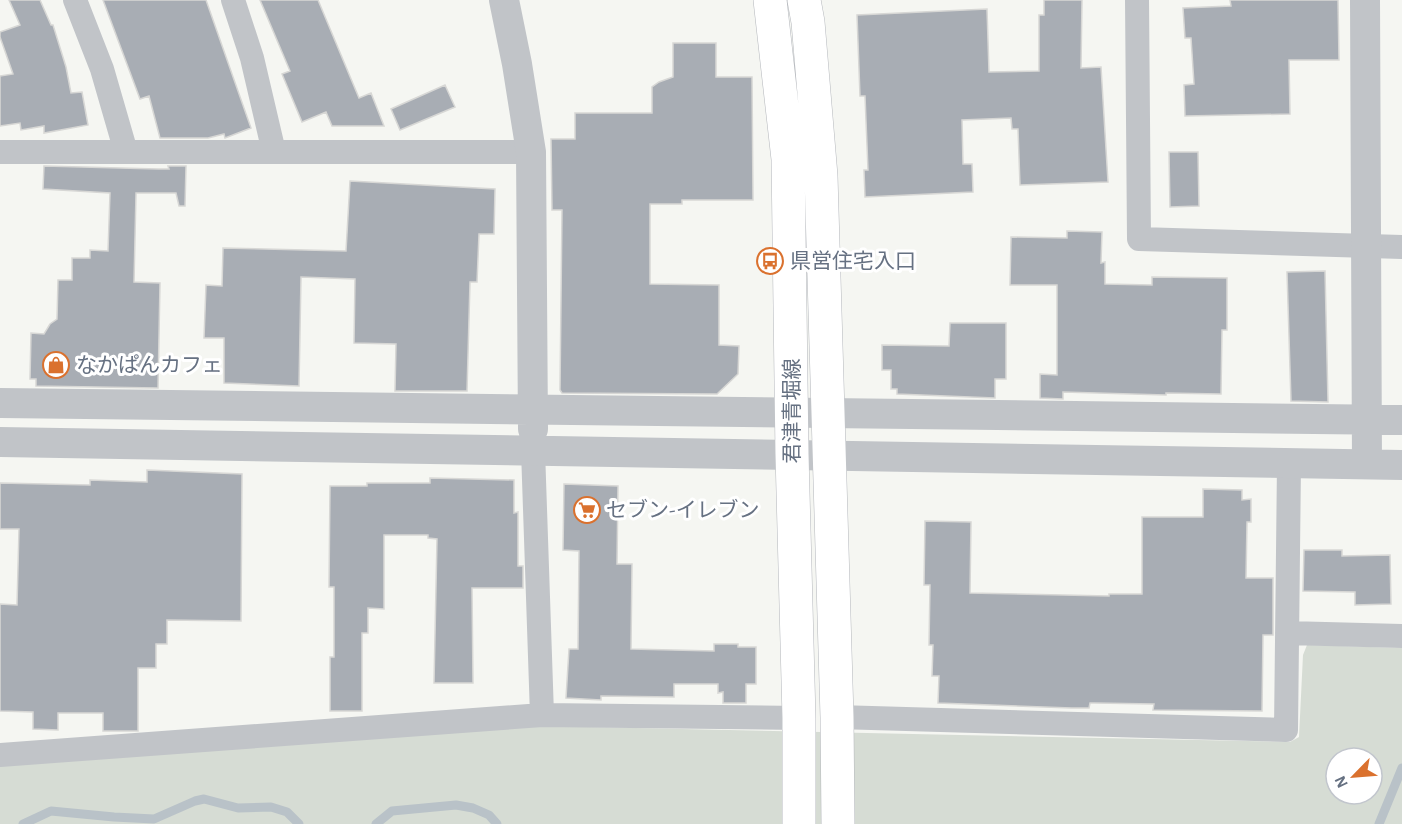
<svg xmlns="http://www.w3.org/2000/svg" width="1402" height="824" viewBox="0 0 1402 824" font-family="'Alegreya Sans','Noto Sans JP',sans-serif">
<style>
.green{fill:#d6dcd4;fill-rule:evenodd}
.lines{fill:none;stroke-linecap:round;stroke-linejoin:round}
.stream{stroke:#b9c2c8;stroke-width:9}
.building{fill:#a8adb4;stroke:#d7d7d5;stroke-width:1.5}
.secondary-casing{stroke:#b4b7bc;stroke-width:34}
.minor{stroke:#c1c4c8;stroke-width:24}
.tertiary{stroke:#c1c4c8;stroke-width:30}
.secondary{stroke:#fff;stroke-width:33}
.labels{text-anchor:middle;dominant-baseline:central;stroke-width:6;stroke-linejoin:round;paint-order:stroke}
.poi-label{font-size:21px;fill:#667182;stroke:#fff;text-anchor:start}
.street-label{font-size:21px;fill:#667182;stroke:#fff}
</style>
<rect width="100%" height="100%" fill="#f5f6f2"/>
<path class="green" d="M1307,645l95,3v176h-1402v-59l542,-39 748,16 9,-5 4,-82zM1336,758h36v36h-36z"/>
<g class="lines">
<path class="stream" d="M23,824l28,-13 63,6 40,2 41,-18 9,-2 34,9 33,-1 16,5 12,12
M376,824l16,-13 64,-6 17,3 16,7 8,9
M1379,824l23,-56"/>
</g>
<path class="building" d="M9,0h31l11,25h2l13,42 5,26 11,-1 6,33 -44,8v-7l-23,4 -1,-7 -20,3v-50l13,-2 -13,-37v-5l20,-7z
M103,0h103l45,128 -26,10 -1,-4 -16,4h-48l-11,-42 -9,3z
M260,0h58l41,98 12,-5 13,33h-52l-6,-14 -24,10 -20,-48 8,-3z
M1044,0h38l-1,68 20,-1 7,115 -88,3 -2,-56h-6l-1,-11 -49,2 1,44h9l1,28 -108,5 -1,-27h4l-3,-74h-5l-3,-81 130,-6 2,63 50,-1v-56h5z
M1230,0h108l1,60h-50l1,54 -105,2 -1,-31 10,-1 -3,-46h-6l-2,-30 48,-2z
M673,43h43v34h36l1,123h-71v4h-32v80l69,1v60l20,1 -1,28 -21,20 -155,-1 -2,-3 2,-180h-10l-1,-71h24v-26h77v-26l7,-5 14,-5z
M445,85l10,22 -55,23 -9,-21z
M1169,152h29l1,54 -29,1z
M44,166l114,3h11l-1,-3h18l-1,40h-6l-3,-13h-40l-2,89 26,1 -2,105 -122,-2v-7h-6l1,-46 13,1 6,-10 7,-5 1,-39h14v-22h18v-8l18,1 2,-58 -67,-4z
M350,181l145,8 -1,45h-15l-2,48h-7l-3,109h-72l1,-47 -42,-1 1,-64 -54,-2 -2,109 -75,-3v-45h-20l2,-53 16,1 1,-38 123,3z
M1067,231l35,1 -1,31 4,-1v22l47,1v-8l75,1v52h-5l-1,64 -55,-1v2l-103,-3v7l-23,-1v-24l17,1v-90h-47l1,-48 56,1z
M1325,271l3,131 -37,-1 -4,-129z
M950,323h56v56h-11v19l-98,-4v-5h-6v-19h-9v-25l67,1z
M147,470l95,4 -1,147 -74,-1v24h-11v24h-18v63h-35v-18h-45v17l-25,-1v-17l-33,-1v-107l17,1 2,-76h-19v-46l90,2v-5l57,2z
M430,478l84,2v33l4,-1v54h5v22h-51l1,95h-39l3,-144 -9,-1v-3h-44v74l-16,-1v25h-6v78h-32v-54h4v-70h-5l1,-101h37v-3h63z
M564,484l54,2 -1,78h15l-1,85 83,2v-7h24v3h18v37h-10v19h-23v-11l-5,1v-9h-44v13l-73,-1v4l-35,-2 3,-49h9l1,-98 -16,-1z
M1203,489l39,1v10l9,-1v23h-4l-1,56h27v57h-10l-1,76 -109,-1 1,-6 -59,-1h-5l-1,5h-17l-134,-5 1,-27h-7l1,-31h-4l1,-60h-6l1,-64 46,1 -1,71 139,3v-2h33v-77h61z
M1304,550h38v6l48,-1 1,49 -36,1v-13l-52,-1z"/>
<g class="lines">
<defs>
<path id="secondary" d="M770,0l18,159 4,295 7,264v106
M804,0l4,22 13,154 16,541 1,107"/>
</defs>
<use href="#secondary" class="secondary-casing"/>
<path class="minor" d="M75,0l27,69 24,83
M233,0l19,58 22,94
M1137,0l2,239 263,8
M0,152h531
M533,450l9,265
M1287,633l115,3
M837,717l449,13 3,-267
M0,755l542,-40 257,3"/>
<path class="tertiary" d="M504,0l13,64 14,88 2,277
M1365,0l2,464
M0,403l1402,17
M0,442l1402,23"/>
<use href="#secondary" class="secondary"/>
</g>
<defs>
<symbol id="bus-ring" viewBox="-11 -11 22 22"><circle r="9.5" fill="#fff" stroke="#da712e" stroke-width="1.5"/><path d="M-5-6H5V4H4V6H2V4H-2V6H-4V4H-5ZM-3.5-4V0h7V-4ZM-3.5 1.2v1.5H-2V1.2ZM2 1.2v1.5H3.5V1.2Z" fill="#da712e"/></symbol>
<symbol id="shop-ring" viewBox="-11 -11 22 22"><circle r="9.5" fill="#fff" stroke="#da712e" stroke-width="1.5"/><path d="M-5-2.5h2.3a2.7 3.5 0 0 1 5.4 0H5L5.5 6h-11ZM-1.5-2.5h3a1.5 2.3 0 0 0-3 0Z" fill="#da712e"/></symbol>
<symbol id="supermarket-ring" viewBox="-11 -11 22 22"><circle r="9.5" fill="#fff" stroke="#da712e" stroke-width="1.5"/><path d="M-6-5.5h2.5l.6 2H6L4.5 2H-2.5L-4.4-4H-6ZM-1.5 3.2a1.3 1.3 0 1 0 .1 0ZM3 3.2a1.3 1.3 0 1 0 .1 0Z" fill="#da712e"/></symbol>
</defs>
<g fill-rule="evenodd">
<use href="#bus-ring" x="755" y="246" width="30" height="30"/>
<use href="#shop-ring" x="41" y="350" width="30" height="30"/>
<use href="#supermarket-ring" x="572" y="495" width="30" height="30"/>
</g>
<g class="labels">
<g class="poi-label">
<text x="790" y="261">県営住宅入口</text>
<text x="76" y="365">なかぱんカフェ</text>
<text x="606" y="510">セブン-イレブン</text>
</g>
<g class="street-label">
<text transform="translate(792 411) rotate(-90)">君津青堀線</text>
</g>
</g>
<g transform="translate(1354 776) rotate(245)"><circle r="28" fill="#ffffff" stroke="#c2c6cd" stroke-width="1.5"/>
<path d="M0-4.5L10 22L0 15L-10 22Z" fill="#da712e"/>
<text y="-9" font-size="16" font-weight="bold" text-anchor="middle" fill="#667182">N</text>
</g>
</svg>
